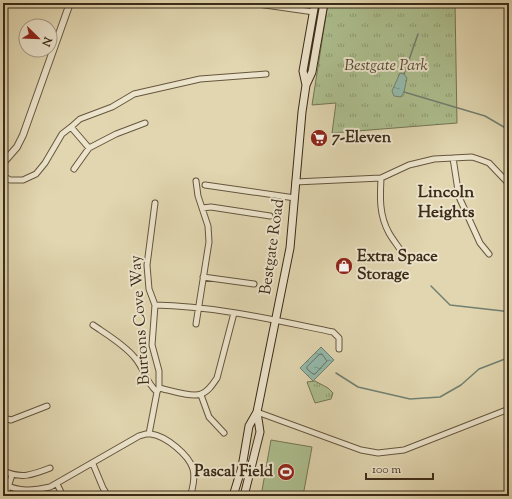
<svg xmlns="http://www.w3.org/2000/svg" width="512" height="499" viewBox="0 0 512 499" font-family="'Sorts Mill Goudy',serif">
<style>
.green{fill:#adbf8f;stroke:#747554}
.park{fill:url(#park-tufts);stroke:#747554}
.water{fill:url(#water-ripples);stroke:#718071}
.lines{fill:none;stroke-linecap:round;stroke-linejoin:round}
.shore{stroke:#687262;stroke-width:1}
.stream{stroke:#718071;stroke-width:1.5}
.minor-casing{stroke:#65563e;stroke-width:7}
.tertiary-casing{stroke:#65563e;stroke-width:8}
.secondary-casing{stroke:#3c2b18;stroke-width:9}
.minor{stroke:#ece4cc;stroke-width:5}
.tertiary{stroke:#ece4cc;stroke-width:6}
.secondary{stroke:#ece4cc;stroke-width:7}
.labels{text-anchor:middle;dominant-baseline:central;stroke-width:4;stroke-linejoin:round;paint-order:stroke}
.park-label{font-size:16px;font-style:italic;fill:#534930;stroke:#ece4cc}
.poi-label{font-size:16px;font-weight:bold;fill:#3c2b18;stroke:#ece4cc;text-anchor:start}
.street-label{font-size:16px;fill:#3c2b18;stroke:#ece4cc}
.neighbourhood-label{font-size:17px;font-weight:bold;fill:#3c2b18;stroke:#ece4cc}
</style>
<defs>
<pattern id="park-tufts" width="24" height="20" patternUnits="userSpaceOnUse"><rect width="24" height="20" fill="#adbf8f"/><path d="M3 7l-1-3M5 7V3M7 7l1-3M15 17l-1-3M17 17v-4M19 17l1-3" fill="none" stroke="#8e9b74"/></pattern>
<pattern id="water-ripples" width="26" height="14" patternUnits="userSpaceOnUse"><rect width="26" height="14" fill="#94b9ac"/><path d="M2 4q2-2 4 0t4 0M15 11q2-2 4 0t4 0" fill="none" stroke="#7a978b"/></pattern>
</defs>
<rect width="100%" height="100%" fill="#e1d6b0"/>
<filter id="stains"><feTurbulence type="fractalNoise" baseFrequency=".005" numOctaves="4"/><feColorMatrix values="0 0 0 0 .2 0 0 0 0 .09 0 0 0 0 .02 0 0 0 .5 -.17"/></filter>
<radialGradient id="worn" r=".72"><stop offset=".6" stop-color="#630" stop-opacity="0"/><stop offset="1" stop-color="#630" stop-opacity=".3"/></radialGradient>
<path class="green" d="M271,440l41,7 -9,49h-42z"/>
<path class="park" d="M328,3h127l2,120 -125,10 4,-30 -24,2z
M315,381l13,7 5,5 -2,6 -16,4 -8,-21z"/>
<path class="water" d="M400,73l4,1 3,4 -3,14 -3,5 -7,-1 -2,-5z
M321,347l13,13 -21,21 -13,-13z"/>
<g class="lines">
<path class="shore" d="M320,354h2l5,7 -12,13h-2l-6,-5v-2z"/>
<path class="stream" d="M404,74l14,-40
M404,92l81,24 24,14
M431,286l19,19 53,6 6,2
M336,373l22,14 52,12 30,-2 21,-12 18,-16 26,-10 4,1"/>
<defs>
<path id="minor" d="M251,3l63,9
M71,127l18,21
M453,158l6,39 21,46 9,11
M74,169l15,-21 27,-14 29,-11
M3,176l7,4h13l13,-6 9,-11 17,-29 9,-7 9,-8 32,-12 22,-13 66,-15 66,-5
M381,178c-1,19 -2,37 8,55 5,9 12,16 17,26
M196,181l2,15 10,30 1,16 -13,82
M295,182l86,-4 28,-13 25,-6 38,-2 9,3 8,3 20,21
M205,185l90,13
M202,208l9,-1 59,9
M203,277l51,7
M155,305c60,1 119,15 178,27l6,6v11
M93,325c13,9 32,20 42,33 10,12 10,23 22,34
M159,388c10,2 33,10 42,6 7,-2 12,-10 16,-16l17,-65
M201,395l8,22 15,16
M257,412l104,38 17,3 26,-3 105,-41
M3,418l8,2 36,-14
M149,434l8,-42 2,-4v-17l-7,-26 3,-40 -6,-16 -2,-24 8,-62
M93,464l10,24 5,8
M3,471c19,8 29,4 47,-3
M3,484c17,8 29,7 47,3l89,-51c4,-1 8,-3 12,-2 15,2 38,21 42,35 2,8 0,20 -3,27
M57,484l6,12
M5,496l7,-21"/>
<path id="tertiary" d="M3,163l14,-16 6,-12 47,-132"/>
<path id="secondary" d="M306,85l-3,-14 12,-68
M233,496l9,-29 7,-41 8,-14
M244,496l16,-64 -3,-20 33,-164 12,-136 4,-27 6,-13 12,-69"/>
</defs>
<use href="#minor" class="minor-casing"/>
<use href="#tertiary" class="tertiary-casing"/>
<use href="#secondary" class="secondary-casing"/>
<use href="#minor" class="minor"/>
<use href="#tertiary" class="tertiary"/>
<use href="#secondary" class="secondary"/>
</g>
<defs>
<symbol id="supermarket-disc" viewBox="-11 -11 22 22"><circle r="9.5" fill="#8f2418" stroke="#ece4cc"/><path d="M-6-5.5h2.5l.6 2H6L4.5 2H-2.5L-4.4-4H-6ZM-1.5 3.2a1.3 1.3 0 1 0 .1 0ZM3 3.2a1.3 1.3 0 1 0 .1 0Z" fill="#fff"/></symbol>
<symbol id="shop-disc" viewBox="-11 -11 22 22"><circle r="9.5" fill="#8f2418" stroke="#ece4cc"/><path d="M-5-2.5h2.3a2.7 3.5 0 0 1 5.4 0H5L5.5 6h-11ZM-1.5-2.5h3a1.5 2.3 0 0 0-3 0Z" fill="#fff"/></symbol>
<symbol id="stadium-disc" viewBox="-11 -11 22 22"><circle r="9.5" fill="#8f2418" stroke="#ece4cc"/><path d="M0-5a6.5 5 0 1 0 0 10a6.5 5 0 1 0 0-10ZM-3.5-1.8h7v3.6h-7Z" fill="#fff"/></symbol>
</defs>
<g fill-rule="evenodd">
<use href="#supermarket-disc" x="309" y="128" width="20" height="20"/>
<use href="#shop-disc" x="334" y="256" width="20" height="20"/>
<use href="#stadium-disc" x="276" y="462" width="20" height="20"/>
</g>
<g class="labels">
<g class="park-label">
<text x="386" y="66">Bestgate Park</text>
</g>
<g class="poi-label">
<text x="332" y="138">7-Eleven</text>
<text x="357" y="257">Extra Space<tspan x="357" dy="18">Storage</tspan></text>
<text x="273" y="472" text-anchor="end">Pascal Field</text>
</g>
<g class="street-label">
<text transform="translate(273 247) rotate(-82)">Bestgate Road</text>
<text transform="translate(141 320) rotate(-94)">Burtons Cove Way</text>
</g>
<g class="neighbourhood-label">
<text x="446" y="193">Lincoln<tspan x="446" dy="20">Heights</tspan></text>
</g>
</g>
<rect width="512" height="499" fill="none" stroke="#e1d6b0" stroke-width="16"/>
<rect x="4" y="4" width="504" height="491" fill="none" stroke="#3c2b18" stroke-width="2"/>
<rect x="8" y="8" width="496" height="483" fill="none" stroke="#3c2b18"/>
<g transform="translate(38 38) rotate(113)"><circle r="19" fill="#ece4cc" stroke="#a69a84"/>
<path d="M0-3L7 15L0 10L-7 15Z" fill="#8f2418"/>
<text y="-6" font-size="11" font-weight="bold" text-anchor="middle" fill="#3c2b18">N</text>
</g>
<path d="M366 473v6h67v-6" fill="none" stroke="#3c2b18" stroke-width="2"/>
<text x="372" y="473" font-size="12" fill="#3c2b18" stroke="#ece4cc" stroke-width="3" paint-order="stroke">100 m</text>
<rect width="100%" height="100%" filter="url(#stains)"/>
<rect width="100%" height="100%" fill="url(#worn)"/>
</svg>
